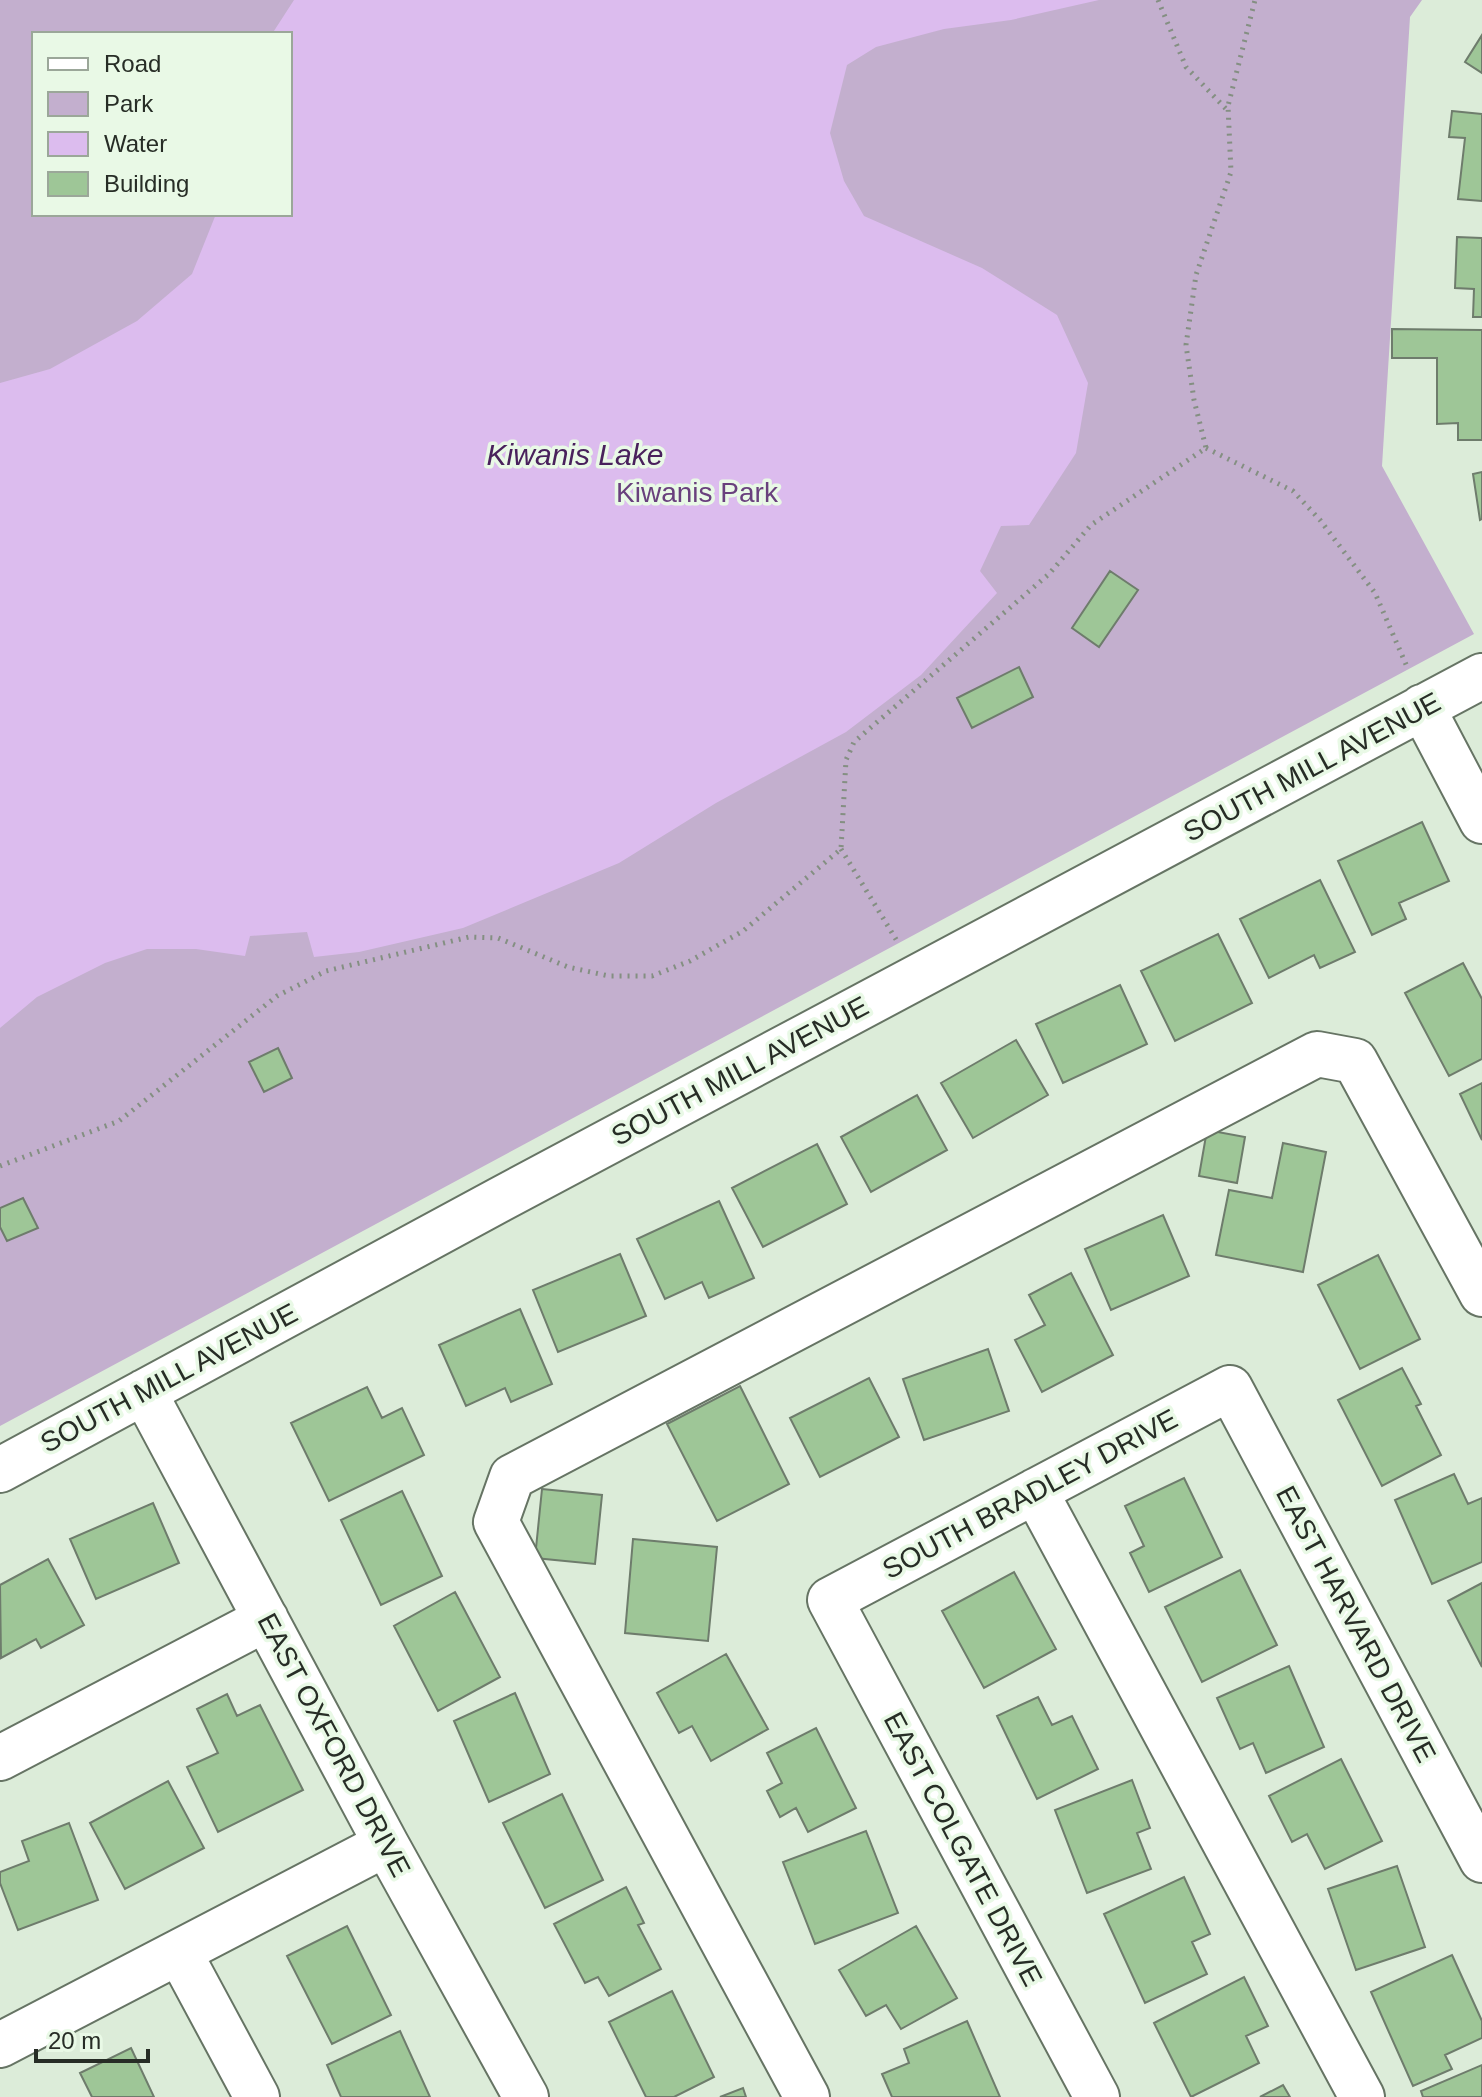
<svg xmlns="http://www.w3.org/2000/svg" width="1482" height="2097" viewBox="0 0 1482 2097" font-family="Helvetica,sans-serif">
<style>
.green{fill:#c3afce;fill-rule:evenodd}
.water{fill:#dcbcee}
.building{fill:#9ec697;stroke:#6e7c6c;stroke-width:2}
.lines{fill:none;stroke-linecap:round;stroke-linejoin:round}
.minor-casing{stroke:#667464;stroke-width:48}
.path{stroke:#848f82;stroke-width:5;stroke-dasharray:2 6;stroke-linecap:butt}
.minor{stroke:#fff;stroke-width:44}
.labels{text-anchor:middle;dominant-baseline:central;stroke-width:7;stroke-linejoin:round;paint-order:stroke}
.park-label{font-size:28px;fill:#69407d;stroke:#e9f9e6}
.street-label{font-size:28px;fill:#272d26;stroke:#e9f9e6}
.water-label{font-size:30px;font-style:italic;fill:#49215c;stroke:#e9f9e6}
</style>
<rect width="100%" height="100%" fill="#dcecd9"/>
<path class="green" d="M0,0h1422l-12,17 -28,449 92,168 -1474,792zM34,34h256v180h-256z"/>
<path class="water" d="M294,0h805l-88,20 -67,9 -68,18 -29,18 -17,68 14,48 20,35 118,52 75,47 31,68 -12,70 -47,72 -28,1 -21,45 17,22 -76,82 -75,57 -130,71 -97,60 -156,65 -104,24 -45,5 -7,-25 -57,4 -5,20 -49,-7h-49l-42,14 -68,34 -37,31v-645l50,-14 87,-48 55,-47 24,-60h74v-180h-18z"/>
<path class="building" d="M1482,35v38l-17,-11z
M1452,111l30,3v87l-24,-2 7,-61 -16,-1z
M1457,237l25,1v79h-9l1,-28 -19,-1z
M1392,329l90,1v110h-24v-17l-21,1v-66h-45z
M1482,472v47l-2,1 -7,-46z
M1110,571l28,19 -39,57 -27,-19z
M1019,667l14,30 -61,31 -15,-30z
M1422,822l27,59 -50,22 7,16 -34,16 -34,-74z
M1320,880l35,72 -35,16 -6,-13 -45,23 -29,-59z
M1218,934l34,69 -77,38 -34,-70z
M1463,963l19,36v60l-33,17 -44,-83z
M1120,985l27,59 -84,39 -27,-59z
M1016,1040l32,55 -75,43 -32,-55z
M278,1048l14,30 -28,14 -15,-30z
M1482,1083v57l-22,-46z
M917,1095l30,55 -76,42 -30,-55z
M1207,1130l38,7 -8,46 -38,-7z
M1283,1143l43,9 -23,120 -87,-17 13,-65 43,8z
M817,1144l30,60 -84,43 -31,-59z
M23,1198l15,30 -31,13 -7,-14v-19z
M719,1201l35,77 -45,20 -7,-16 -37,17 -28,-60z
M1163,1215l26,61 -78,34 -26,-61z
M620,1254l26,62 -88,36 -25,-62z
M1378,1255l42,84 -60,30 -42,-84z
M1071,1273l42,82 -71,37 -27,-52 30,-15 -16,-30z
M520,1309l32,75 -41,18 -6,-14 -39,18 -27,-61z
M988,1349l21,62 -85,29 -21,-61z
M1402,1368l19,36 -5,2 25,49 -59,31 -44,-86z
M869,1378l30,59 -79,40 -30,-59z
M740,1386l49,98 -72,37 -50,-97z
M367,1387l15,31 20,-10 22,47 -95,46 -38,-78z
M1454,1474l14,30 14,-6v64l-50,22 -37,-84z
M1184,1478l38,79 -73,35 -19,-39 14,-7 -19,-40z
M542,1489l60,6 -7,69 -60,-6z
M402,1491l40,85 -61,29 -40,-85z
M153,1503l26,60 -83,36 -26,-60z
M633,1539l84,8 -9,94 -83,-8z
M48,1559l36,66 -43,23 -5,-9 -35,19 -1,-73z
M1240,1570l37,75 -75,37 -37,-75z
M1014,1572l42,77 -72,39 -42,-77z
M1482,1583v84l-34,-66z
M455,1592l45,85 -62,34 -44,-85z
M726,1654l42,75 -57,32 -19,-35 -13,7 -22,-40z
M1289,1666l35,81 -58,26 -13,-30 -13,6 -23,-51z
M515,1693l35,81 -61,28 -35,-81z
M227,1694l10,22 23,-11 43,85 -85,42 -31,-65 31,-14 -21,-44z
M1038,1697l14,28 20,-9 26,53 -61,30 -40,-83z
M816,1728l40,80 -48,24 -12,-24 -16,9 -13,-26 15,-8 -15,-30z
M1341,1759l41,82 -57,28 -18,-35 -15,8 -23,-46z
M1132,1780l18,48 -13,5 14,36 -64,24 -32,-83z
M168,1781l36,67 -79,41 -35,-66z
M562,1794l41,86 -58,28 -42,-85z
M69,1823l29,77 -80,30 -18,-47v-11l29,-11 -7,-20z
M866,1831l32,82 -83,31 -32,-82z
M1397,1866l28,81 -69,23 -28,-81z
M1184,1877l26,57 -18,8 15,32 -62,29 -41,-89z
M626,1887l18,36 -6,2 23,44 -52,27 -11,-19 -13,6 -31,-59z
M347,1926l44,89 -59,29 -45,-88z
M916,1926l41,72 -56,31 -15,-24 -20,11 -27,-46z
M1452,1955l30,66v17l-37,17 7,14 -39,17 -42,-94z
M1244,1977l24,49 -22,10 13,27 -68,34 -37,-74z
M672,1991l42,86 -40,20h-28l-37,-75z
M967,2021l33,76h-108l-10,-23 27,-11 -5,-14z
M400,2031l30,66h-89l-14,-32z
M131,2048l23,49h-62l-12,-24z
M1482,2065v32h-59l-2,-6z
M1283,2085l7,12h-30z
M743,2088l3,9h-26z"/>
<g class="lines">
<defs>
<path id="minor" d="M1422,707l60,114
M144,1392l242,452 140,253
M0,1470l499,-270 983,-524
M1035,1491l327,606
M0,1758l266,-139
M179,1952l78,145
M0,2045l386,-201
M807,2097l-311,-575 16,-45 805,-423 38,7 127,233
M1097,2097l-267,-497 400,-212 252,472"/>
</defs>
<use href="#minor" class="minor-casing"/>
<path class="path" d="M1158,0l28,67 41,43
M1206,448l87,43 27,29 55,73 33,76
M841,849l56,92
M0,1166l119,-45 158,-125 49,-25 143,-34 29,1 70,29 41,9h43l38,-15 53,-30 98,-82 5,-89 8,-18 195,-168 42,-49 115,-77 -12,-48 -8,-55 10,-70 35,-103 -3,-66 27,-106"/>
<use href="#minor" class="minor"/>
</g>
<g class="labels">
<g class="park-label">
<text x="697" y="492">Kiwanis Park</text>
</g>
<g class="street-label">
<text transform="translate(1312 767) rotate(-28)">SOUTH MILL AVENUE</text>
<text transform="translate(740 1071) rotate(-28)">SOUTH MILL AVENUE</text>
<text transform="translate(169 1378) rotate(-28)">SOUTH MILL AVENUE</text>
<text transform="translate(1030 1494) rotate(-28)">SOUTH BRADLEY DRIVE</text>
<text transform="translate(1356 1624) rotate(62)">EAST HARVARD DRIVE</text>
<text transform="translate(334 1745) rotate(62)">EAST OXFORD DRIVE</text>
<text transform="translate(963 1849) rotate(62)">EAST COLGATE DRIVE</text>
</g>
<g class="water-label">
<text x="575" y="454">Kiwanis Lake</text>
</g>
</g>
<rect x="32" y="32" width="260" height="184" fill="#e9f9e6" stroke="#9ba799" stroke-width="2"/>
<rect x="48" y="58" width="40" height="12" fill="#ffffff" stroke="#9ba799" stroke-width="2"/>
<text x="104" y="72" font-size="24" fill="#272d26">Road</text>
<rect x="48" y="92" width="40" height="24" fill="#c3afce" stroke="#9ba799" stroke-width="2"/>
<text x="104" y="112" font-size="24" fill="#272d26">Park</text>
<rect x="48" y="132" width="40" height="24" fill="#dcbcee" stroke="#9ba799" stroke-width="2"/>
<text x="104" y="152" font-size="24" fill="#272d26">Water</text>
<rect x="48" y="172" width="40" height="24" fill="#9ec697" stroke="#9ba799" stroke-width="2"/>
<text x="104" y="192" font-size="24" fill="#272d26">Building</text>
<path d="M36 2049v12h112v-12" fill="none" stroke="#272d26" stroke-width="4"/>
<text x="48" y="2049" font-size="24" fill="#272d26" stroke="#e9f9e6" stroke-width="6" paint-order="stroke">20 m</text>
</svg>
